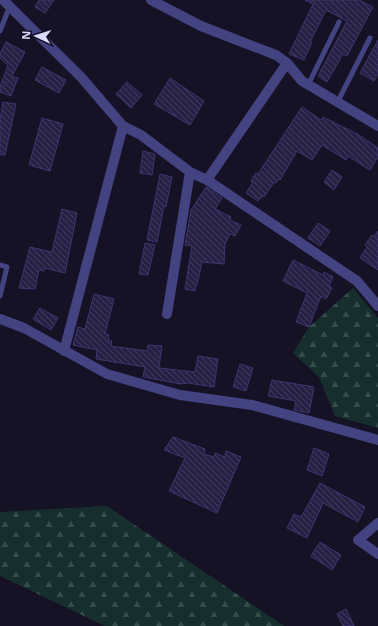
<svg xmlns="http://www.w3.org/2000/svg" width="378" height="626" viewBox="0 0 378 626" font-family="'Open Sans',sans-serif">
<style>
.forest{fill:url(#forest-firs)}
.building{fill:url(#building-back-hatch);stroke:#3d356f}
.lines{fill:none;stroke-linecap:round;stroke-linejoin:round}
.service{stroke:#424380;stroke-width:5}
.minor{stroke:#424380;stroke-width:10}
.tertiary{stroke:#424380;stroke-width:10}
</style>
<defs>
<pattern id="forest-firs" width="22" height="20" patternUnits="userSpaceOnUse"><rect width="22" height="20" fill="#162f2d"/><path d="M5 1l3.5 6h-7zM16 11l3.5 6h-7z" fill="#374d4c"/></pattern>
<pattern id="building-back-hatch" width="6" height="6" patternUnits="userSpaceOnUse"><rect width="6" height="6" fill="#262045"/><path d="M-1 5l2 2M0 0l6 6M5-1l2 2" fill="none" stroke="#454061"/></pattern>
</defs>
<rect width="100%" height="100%" fill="#151226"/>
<path class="forest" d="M353,288l25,30v110l-43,-12 -16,-39 -26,-24 16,-26z
M107,506l177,120h-179l-105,-50v-64z"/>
<path class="building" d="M39,0h15l-9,13 -10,-6z
M305,0h54l14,7 -26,49 -4,-2 -16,28 -9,-6 29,-55 -21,-11 -16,32h2l-8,18 -15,-6 24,-50z
M378,40v34l-4,7 -14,-8z
M6,42l19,10 -13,24 6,2 -7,18 -11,-4v-5l8,-22 -8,-7v-4z
M42,67l24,13 -7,13 -24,-13z
M170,78l34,23 -14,24 -36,-21z
M127,82l15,13 -11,13 -15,-14z
M3,102l13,2 -11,51h-5v-35z
M302,107l19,13 2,-3 36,18 19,13v9l-8,13 -22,-14 -2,4 -24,-15 -10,15 -15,-9 -17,29 -2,-1 -2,4 -2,-1 -10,15 -2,-1 -4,5 -12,-8 7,-11 -2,-1 5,-8 2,1z
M42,118l21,6 -13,47 -21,-6z
M143,151l12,3 -3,21 -12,-2z
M332,170l10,7 -8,13 -10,-8z
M160,174l12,3 -6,30 -2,-1 -7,36 -10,-2z
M206,187l16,11 -7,11 16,8 -1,3 11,5 -6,11 -5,-2 -5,10 -1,20 -22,-2 -5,23h-1l-1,6 -10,-2 7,-43 -7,-1 6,-35z
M62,209l15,4 -12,60 -21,-5v3l-5,-1 -4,19 -16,-1 11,-41 22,5z
M318,223l12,8 -10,15 -12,-8z
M378,231v39l-18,-12 7,-11 -2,-2 7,-10 2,1z
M145,243l10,2 -7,30 -9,-1z
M293,260l30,15 1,-3 9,5 -4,9 3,2 -6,11 -5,-3 -12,31 -13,-5 11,-29 -24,-12z
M94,294l20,5 -9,35 4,1 -1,5 4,1 -1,5 36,5 1,-6 14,1 -3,22 36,4 3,-16 20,3 -4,28 -26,-4 -7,1 -38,-7 2,-10 -49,-8 1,-9 -24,-5 5,-18 7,2z
M40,308l18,10 -7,12 -18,-11z
M240,364l13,4 -7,23 -13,-4z
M272,380l42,7 -5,26 -15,-3 2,-9 -28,-5z
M173,437l32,12 -1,5 10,3 1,-4 10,4 1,-6 15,6 -24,56 -48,-22 16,-33 -21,-8z
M314,448l15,6 -7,22 -15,-6z
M320,483l45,24 -7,15 -35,-19 -16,35 -20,-10 7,-14 7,3z
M320,542l21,13 -9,15 -21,-14z
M346,609l8,17h-11l-6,-12z"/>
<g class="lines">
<path class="service" d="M0,31l9,-23
M308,85l31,-63
M338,101l32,-63
M0,265l7,2 -7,29"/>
<path class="minor" d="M3,0l78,77 42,49 18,9 49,37 17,8 150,101 21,25
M151,0l50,26 75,29 11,8 15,18 76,45
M207,180l80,-117
M167,314l23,-142
M378,523l-20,17 20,14"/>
<path class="tertiary" d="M0,319l24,9 83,46 73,21 72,10 126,35
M64,351l59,-225"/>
</g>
<g transform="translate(36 36) rotate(274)" stroke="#151226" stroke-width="3" paint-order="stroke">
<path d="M0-3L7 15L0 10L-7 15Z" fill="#dddbfb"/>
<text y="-6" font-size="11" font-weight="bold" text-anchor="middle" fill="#dddbfb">N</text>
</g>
</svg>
